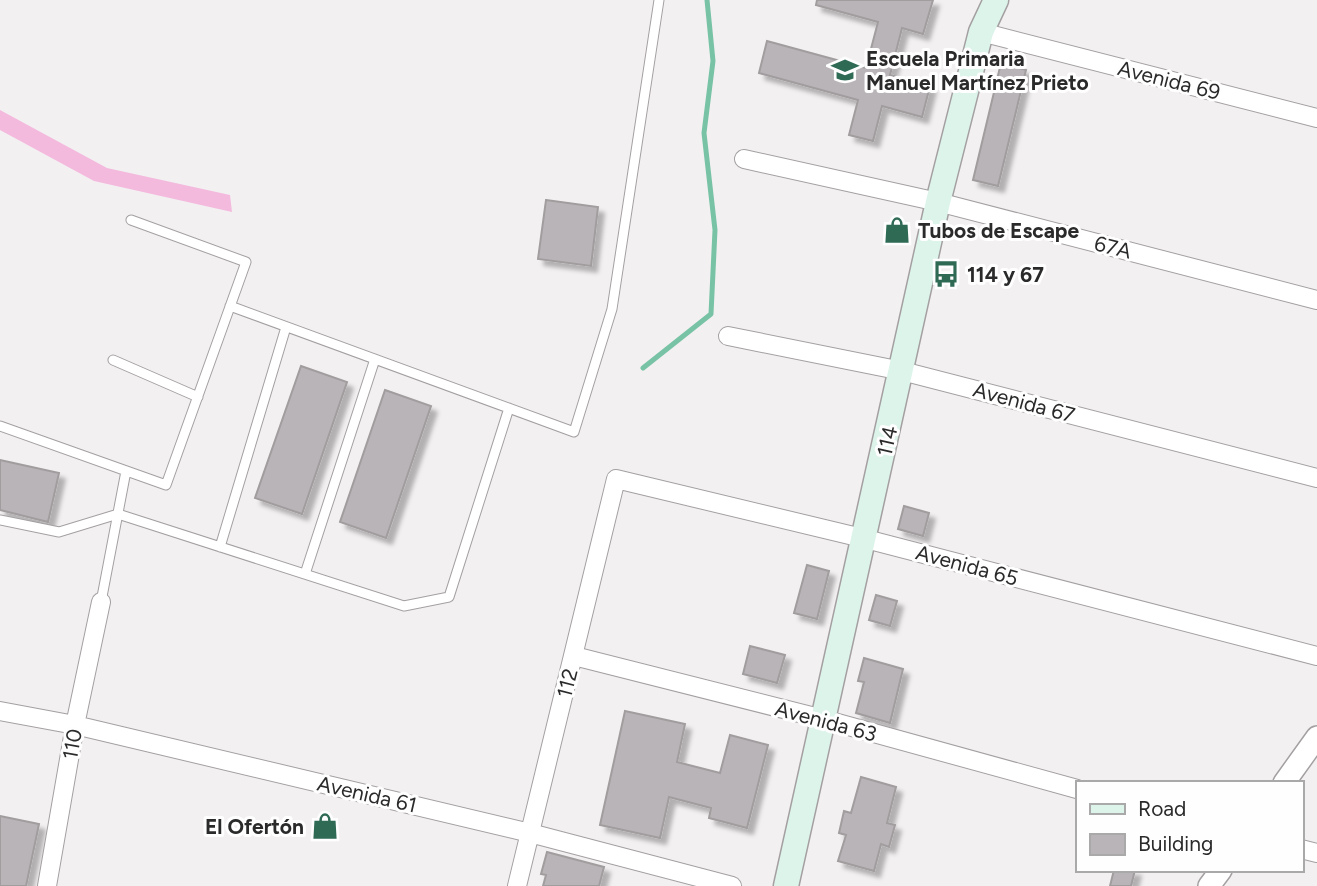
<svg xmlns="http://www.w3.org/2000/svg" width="1317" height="886" viewBox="0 0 1317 886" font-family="Figtree,sans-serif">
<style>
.green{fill:#f3badd}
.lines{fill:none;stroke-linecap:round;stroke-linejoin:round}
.stream{stroke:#78c3a6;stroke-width:5}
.building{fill:#b8b4b7;stroke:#a19d9f;stroke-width:2;filter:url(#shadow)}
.service-casing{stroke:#a4a0a2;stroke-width:11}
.minor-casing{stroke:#a4a0a2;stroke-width:20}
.tertiary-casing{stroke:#a4a0a2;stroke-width:24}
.secondary-casing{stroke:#a4a0a2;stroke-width:27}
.service{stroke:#fff;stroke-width:9}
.minor{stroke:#fff;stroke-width:18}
.tertiary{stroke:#fff;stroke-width:21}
.secondary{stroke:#ddf4eb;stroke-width:24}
.labels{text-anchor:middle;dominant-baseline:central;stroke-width:6;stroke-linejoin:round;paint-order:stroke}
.poi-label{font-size:21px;font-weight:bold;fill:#2b2a2b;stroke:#fffefe;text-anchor:start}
.street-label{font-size:21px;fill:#2b2a2b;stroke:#fffefe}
</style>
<defs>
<filter id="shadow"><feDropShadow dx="6" dy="6" stdDeviation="2" flood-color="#0004"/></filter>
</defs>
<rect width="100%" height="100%" fill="#f3f0f2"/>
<path class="green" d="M0,110l107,58 123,27 2,17 -138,-31 -94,-51z"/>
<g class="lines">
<path class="stream" d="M643,368l68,-54 4,-84 -11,-97 9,-72 -6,-61"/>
</g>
<path class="building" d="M817,0h116l-10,34 -21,-6 -12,47 40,11 -8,31 -40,-11 -9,35 -24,-6 9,-35 -99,-27 8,-32 99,27 12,-46 -62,-17z
M1001,63l25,7 -28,116 -25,-6z
M546,200l52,7 -7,59 -53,-7z
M301,366l46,16 -45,132 -47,-16z
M385,390l46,16 -45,132 -46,-16z
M0,460l59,13 -11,49 -48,-12z
M904,506l25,7 -6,23 -25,-7z
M807,565l22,6 -12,48 -23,-6z
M876,595l21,6 -7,25 -21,-6z
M750,646l35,9 -8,28 -34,-9z
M864,658l39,11 -13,54 -34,-10 8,-31 -6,-1z
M625,711l60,13 -8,38 43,11 10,-38 38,10 -21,83 -38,-10 2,-10 -42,-11 -9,41 -60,-13z
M861,777l35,10 -9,36 8,2 -6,22 -8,-3 -7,27 -36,-10 8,-26 -7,-2 5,-22 7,2z
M0,816l39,8 -13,62h-26z
M547,852l57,15 -5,19h-56l3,-11 -5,-1z
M1114,870h21l-4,16h-21z"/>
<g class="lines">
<defs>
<path id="service" d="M230,306l344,126 38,-123 47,-309
M113,360l85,37
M0,426l166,59 80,-223 -115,-42
M0,520l59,12 59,-18 286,92 45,-9 60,-189
M220,547l66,-220
M305,574l70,-215
M101,602l25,-131"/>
<path id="minor" d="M981,32l336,86
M744,159l194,43 379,98
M728,336l174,35 415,107
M574,656l249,63 254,70
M0,711l75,14 455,108 202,53
M1301,849l16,4
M47,886l28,-161 26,-123
M517,886l99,-407 246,59 455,118"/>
<path id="tertiary" d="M1284,783l33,-46
M1209,886l12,-16"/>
<path id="secondary" d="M786,886l152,-684 43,-170 15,-32"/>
</defs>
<use href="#service" class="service-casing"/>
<use href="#minor" class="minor-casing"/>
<use href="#tertiary" class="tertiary-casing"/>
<use href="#secondary" class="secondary-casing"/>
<use href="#service" class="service"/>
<use href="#minor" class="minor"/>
<use href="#tertiary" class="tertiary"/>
<use href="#secondary" class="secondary"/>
</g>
<defs>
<symbol id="school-bare" viewBox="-9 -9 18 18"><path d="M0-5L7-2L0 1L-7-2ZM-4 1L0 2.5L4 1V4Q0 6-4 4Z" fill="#2f6a55" stroke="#fffefe" stroke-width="2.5" paint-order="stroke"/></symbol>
<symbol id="shop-bare" viewBox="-9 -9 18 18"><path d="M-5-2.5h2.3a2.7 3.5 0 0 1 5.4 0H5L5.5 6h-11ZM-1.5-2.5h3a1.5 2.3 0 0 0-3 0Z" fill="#2f6a55" stroke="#fffefe" stroke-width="2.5" paint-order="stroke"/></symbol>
<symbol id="bus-bare" viewBox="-9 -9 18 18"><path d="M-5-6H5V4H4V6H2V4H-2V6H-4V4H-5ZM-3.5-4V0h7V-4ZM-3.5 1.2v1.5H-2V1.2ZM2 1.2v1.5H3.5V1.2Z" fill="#2f6a55" stroke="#fffefe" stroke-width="2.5" paint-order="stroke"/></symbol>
</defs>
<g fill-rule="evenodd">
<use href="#school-bare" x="826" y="51" width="38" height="38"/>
<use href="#shop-bare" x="878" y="211" width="38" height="38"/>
<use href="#bus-bare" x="927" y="255" width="38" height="38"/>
<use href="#shop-bare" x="306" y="807" width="38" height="38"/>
</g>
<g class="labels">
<g class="poi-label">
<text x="866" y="58">Escuela Primaria<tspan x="866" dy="24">Manuel Martínez Prieto</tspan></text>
<text x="918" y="230">Tubos de Escape</text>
<text x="967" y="274">114 y 67</text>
<text x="304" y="826" text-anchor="end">El Ofertón</text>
</g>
<g class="street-label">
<text transform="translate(1169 80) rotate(14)">Avenida 69</text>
<text transform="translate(1113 247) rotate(14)">67A</text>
<text transform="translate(1024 402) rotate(15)">Avenida 67</text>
<text transform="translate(887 441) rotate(-77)">114</text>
<text transform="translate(967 565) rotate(15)">Avenida 65</text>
<text transform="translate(567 683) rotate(-76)">112</text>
<text transform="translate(826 721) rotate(15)">Avenida 63</text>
<text transform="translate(72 744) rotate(-80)">110</text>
<text transform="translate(367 794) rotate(13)">Avenida 61</text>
</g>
</g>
<rect x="1076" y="781" width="228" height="91" fill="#fffefe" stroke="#aaa9aa" stroke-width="2"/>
<rect x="1090" y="804" width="35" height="10" fill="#ddf4eb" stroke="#aaa9aa" stroke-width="2"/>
<text x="1138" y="816" font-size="21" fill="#2b2a2b">Road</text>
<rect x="1090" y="834" width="35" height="21" fill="#b8b4b7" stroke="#aaa9aa" stroke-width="2"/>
<text x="1138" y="851" font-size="21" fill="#2b2a2b">Building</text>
</svg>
